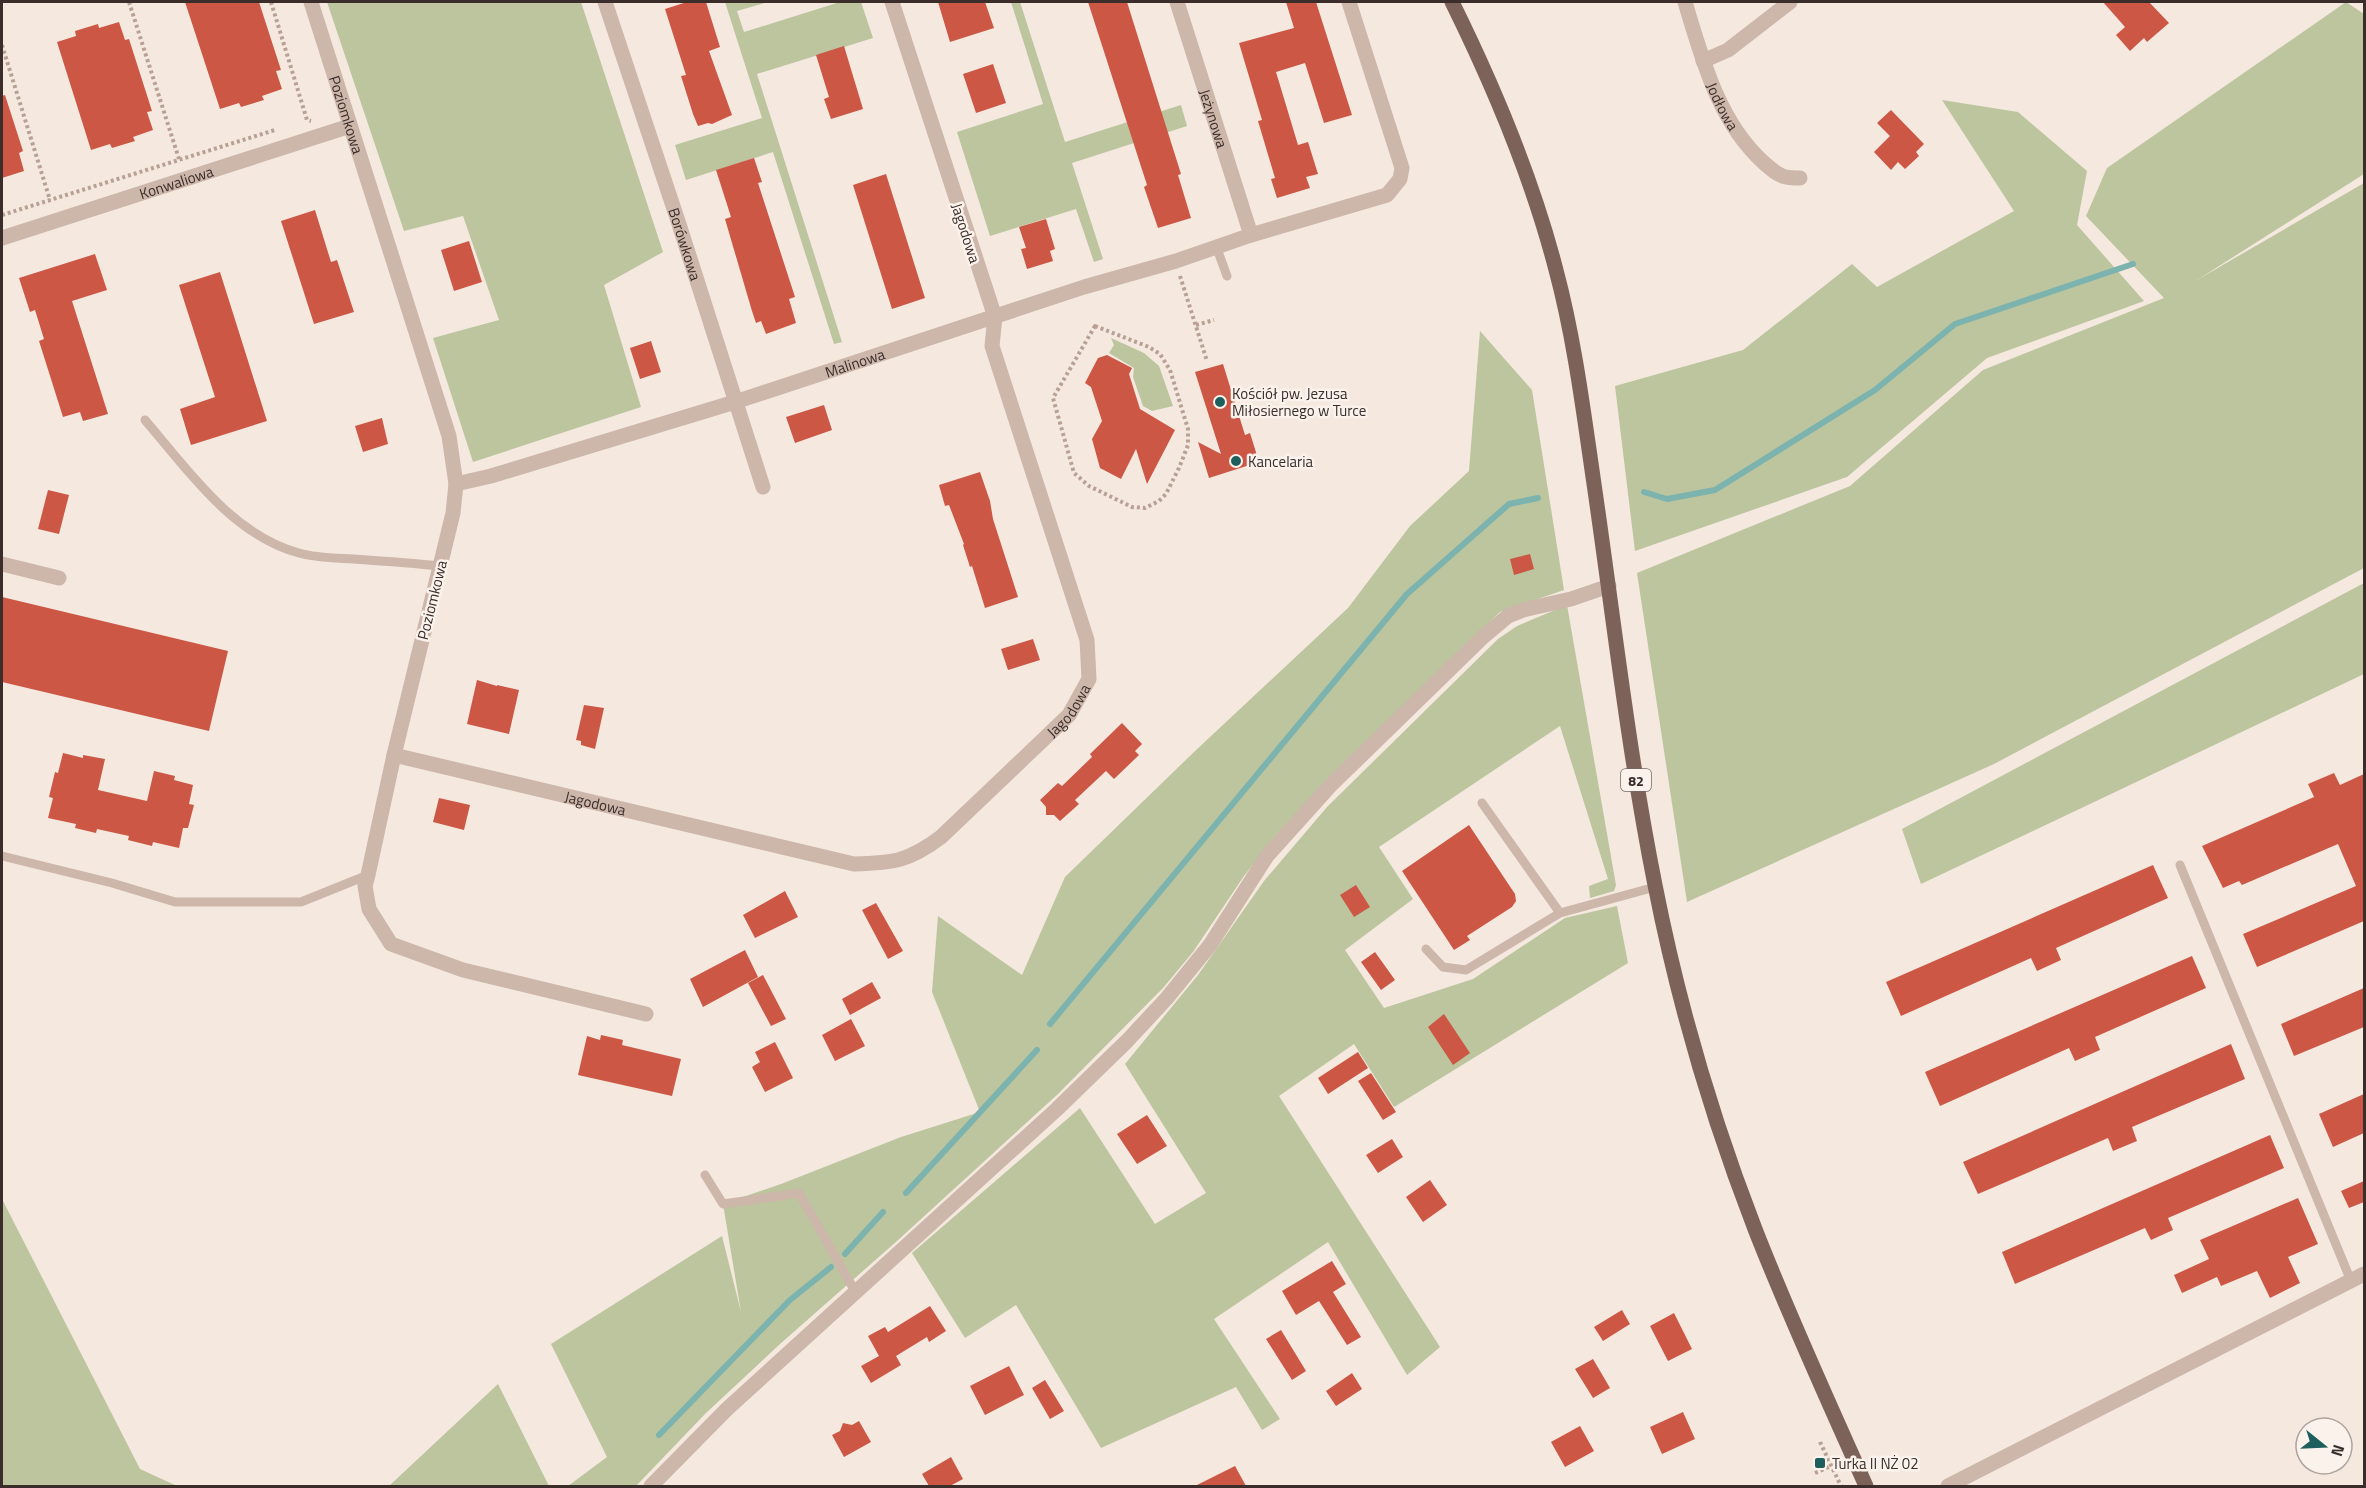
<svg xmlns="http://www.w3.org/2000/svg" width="2366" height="1488" viewBox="0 0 2366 1488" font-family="'Titillium Web',sans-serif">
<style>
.green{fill:#bcc59e}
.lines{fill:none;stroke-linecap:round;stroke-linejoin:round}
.stream{stroke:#7cb3af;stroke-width:6}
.building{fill:#cc5745}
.path{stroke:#b9a094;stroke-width:4;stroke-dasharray:3 3;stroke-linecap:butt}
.lane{stroke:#cdb6aa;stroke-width:9}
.street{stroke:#cdb6aa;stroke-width:15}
.primary{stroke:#7d625a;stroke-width:15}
.poi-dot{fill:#1c5f5c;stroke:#fbf2ec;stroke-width:2}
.labels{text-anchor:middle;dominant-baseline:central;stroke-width:5;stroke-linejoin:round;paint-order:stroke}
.shield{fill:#fbf2ec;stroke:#746864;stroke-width:1.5}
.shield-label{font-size:14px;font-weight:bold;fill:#3a2d2a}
.street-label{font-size:15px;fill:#3a2d2a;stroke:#fbf2ec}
.poi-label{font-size:15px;fill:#3a2d2a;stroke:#fbf2ec;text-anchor:start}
</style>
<rect width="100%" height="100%" fill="#f4e8df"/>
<path class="green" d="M327,2h254l82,250 -59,33 37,122 -168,55 -40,-124 66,-18 -36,-104 -59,15z
M725,2h43l-31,9 7,21 96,-30h21l12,36 -116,36 85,268 -8,2 -61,-192 -87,28 -11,-35 87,-27z
M1011,2h9l45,140 116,-37 6,21 -115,37 31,96 -9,3 -18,-53 -86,27 -33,-104 86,-28z
M2346,2l18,12v160l-167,106 167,-97v385l-370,196 -307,138 -50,-329 213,-87 133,-116 181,-72 -78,-82 21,-48z
M1942,100l76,12 69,59 -10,54 67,76 -157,57 -140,119 -212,74 -20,-165 128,-36 109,-86 25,23 137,-76z
M1480,331l52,59 32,200 -64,22 -152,148 -72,75 -32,41 -51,76 -30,36 -105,106 -161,147 -117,103 -74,69 -70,73h-68l39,-29 -56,-113 171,-108 19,76 -18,-108 58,-20 120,-47 79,-25 -48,-120 6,-76 84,59 43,-98 129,-125 154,-144 62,-82 59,-55z
M1111,338l33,15 15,13 14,40 -21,5 -9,-5 -10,-29 1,-9 -25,-15 5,-8z
M2364,583v91l-443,210 -19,-55z
M1567,605l49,280 -2,6 -24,7 -1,-12 19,-7 -48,-153 -181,121 34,52 -68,51 39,58 89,-29 92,-61 52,-12 11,57 -234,144 -40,-63 -75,52 161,251 -33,28 -79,-133 -114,77 66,100 -18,11 -26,-43 -135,61 -85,-143 -51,33 -53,-85 168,-145 75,116 51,-31 -81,-129 73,-89 66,-94 63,-74 171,-168 19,-13z
M2,1199l138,270 37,17h-175z
M498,1384l51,102h-160z"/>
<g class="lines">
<path class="stream" d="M1644,492l23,7 48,-9 160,-100 80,-66 178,-60
M1050,1024l357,-430 102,-90 29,-6
M906,1193l131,-143
M845,1254l38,-42
M659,1435l131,-135 41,-33"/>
</g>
<path class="building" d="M185,2h74l22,68 -5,1 6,18 -20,7 2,4 -23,7 -2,-4 -19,6z
M687,2h19l14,45 -11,4 23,64 -20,9 -4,-1 -10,3 -5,-12 -12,-38 5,-1 -21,-66z
M938,2h47l9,26 -44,14z
M1088,2h39l54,172 -3,1 13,43 -33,10 -14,-41 3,-2z
M1286,2h30l36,113 -28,8 -19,-60 -29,9 22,73 10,-3 10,32 -12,3 4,11 -33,10 -6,-19 4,-1 -17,-57 4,-1 -23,-77 55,-15z
M2103,2h46l20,21 -22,19 -3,-4 -14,13 -14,-16 9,-8z
M119,22l6,18 4,-1 23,72 -5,1 6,18 -20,7 2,4 -23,7 -2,-4 -19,6 -34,-108 19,-6 -1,-5 23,-7 1,4z
M844,46l19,63 -32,10 -7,-20 5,-2 -13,-42z
M993,64l13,39 -30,10 -13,-39z
M5,95l18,56 -4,2 5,18 -22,7v-82z
M1891,110l33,34 -8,8 3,4 -14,13 -7,-7 -7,8 -17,-18 16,-16 -13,-13z
M754,158l8,24 -4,1 37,114 -6,2 7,24 -30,11 -5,-13 -5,2 -4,-12 -27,-92 6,-2 -15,-47z
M886,174l39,124 -33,11 -39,-124z
M315,210l16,52 6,-2 17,52 -40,12 -33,-103z
M1046,219l9,30 -5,2 3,10 -26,8 -6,-20 5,-1 -7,-21z
M469,241l13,41 -28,9 -13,-41z
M95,254l12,36 -35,11 36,113 -25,7 -3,-9 -17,5 -24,-76 5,-2 -9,-29 -5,2 -11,-34z
M220,272l47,149 -76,24 -11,-36 35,-12 -36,-112z
M651,341l10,31 -21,7 -10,-31z
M1107,355l25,13 -3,6 11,35 35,21 -28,54 -11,-35 -15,30 -21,-11 -8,-29 10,-18 -11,-34 -6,-4 13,-25z
M1223,364l22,71 5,-2 9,29 -50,16 -11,-36 23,12 -26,-82z
M824,405l8,25 -37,13 -9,-26z
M382,418l6,26 -25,8 -8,-26z
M980,472l10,29 3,18 25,78 -33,11 -13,-42 -2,1 -7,-22 1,-1 -15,-39 -4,1 -6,-21z
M48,490l21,5 -10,39 -21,-5z
M1530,554l4,15 -20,6 -4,-16z
M2,597l226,54 -19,80 -207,-49z
M1033,639l7,21 -32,10 -7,-21z
M477,680l20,6v-1l22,5 -10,44 -42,-10z
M584,705l20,3 -9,41 -14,-4v-4l-5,-1z
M1122,723l20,21 -7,7 4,4 -25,24 -8,-8 -31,29 4,4 -19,17 -6,-6h-8v-8l-6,-7 18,-17 4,3 30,-29 -2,-3z
M63,753l20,5v-3l22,4 -7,31 49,11 7,-30 21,5 -1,4 19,5 -4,19 5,1 -6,23h-5l-4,20 -26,-6 -1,4 -24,-6 1,-4 -32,-7 -1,4 -21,-5 1,-4 -28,-6 5,-20 -4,-1 6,-25 3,1z
M2334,773l6,12 24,-11v147l-107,46 -14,-33 113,-48 -18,-42 -96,41 -3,-4 -16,7 -21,-42 112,-49 -6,-13z
M439,798l31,7 -6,25 -31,-8z
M1469,825l46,69 1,7 -4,6 -45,29 3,4 -16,10 -52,-79z
M2153,865l15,33 -112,50 5,12 -24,11 -6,-13 -130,58 -15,-34z
M1356,885l14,22 -16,10 -14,-22z
M785,891l13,26 -43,21 -12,-23z
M876,903l27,48 -15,8 -26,-49z
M745,950l13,27 -55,30 -13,-28z
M1375,952l20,28 -14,10 -20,-28z
M2192,956l14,32 -111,49 5,13 -25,11 -6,-13 -129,58 -15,-34z
M763,975l23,44 -15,7 -23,-43z
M872,982l9,16 -31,17 -8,-16z
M2364,988v39l-70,29 -13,-32z
M1444,1014l26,39 -17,12 -25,-38z
M851,1019l14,27 -30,15 -13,-26z
M601,1035l22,5 -1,5 59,14 -9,37 -94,-21 9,-39 13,4z
M775,1042l18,36 -28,14 -13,-25 8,-5 -5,-10z
M2231,1044l14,35 -113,48 5,14 -24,10 -5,-13 -130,56 -15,-32z
M1358,1052l10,16 -40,26 -10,-16z
M1371,1073l25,39 -13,8 -25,-39z
M2364,1094v39l-31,14 -14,-33z
M1147,1115l20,31 -30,18 -20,-30z
M2270,1135l14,33 -116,50 5,12 -22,10 -6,-12 -130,56 -13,-32z
M1392,1139l11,18 -25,16 -12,-18z
M1430,1180l17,25 -24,17 -17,-25z
M2364,1181v21l-15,6 -8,-17z
M2298,1198l20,46 -30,13 12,26 -30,15 -13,-27 -36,15 -4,-9 -35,16 -8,-18 35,-16 -9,-19z
M1332,1261l14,23 -13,8 28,45 -14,8 -28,-44 -23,14 -14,-24z
M930,1306l16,25 -17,11 -2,-5 -31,19 5,9 -30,18 -10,-17 18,-10 -11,-20 17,-9 3,5z
M1622,1310l8,14 -27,17 -9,-14z
M1674,1313l18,36 -24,12 -18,-35z
M1281,1330l25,41 -14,9 -26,-41z
M1593,1359l17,29 -17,10 -18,-29z
M1009,1366l15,29 -39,20 -15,-29z
M1352,1373l10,16 -26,17 -10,-15z
M1045,1380l19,31 -14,8 -18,-31z
M1683,1412l12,27 -33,15 -12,-27z
M859,1421l12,21 -27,15 -12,-22 8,-4 3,-8 9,2z
M1580,1426l14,25 -29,16 -14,-25z
M951,1457l12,22 -13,7h-21l-7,-12z
M1235,1466l11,20h-51z"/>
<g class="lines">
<path class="path" d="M129,2l50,157
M271,2l36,118 4,1
M2,45l48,155
M2,215l273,-85
M1180,276l27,85
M1196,325l18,-5
M1095,326l54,21 11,7 10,16 18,59v16l-9,23 -13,26 -7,7 -14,7 -13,-1 -43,-21 -15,-13 -21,-75z
M1820,1442l21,44
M1815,1473l16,-7"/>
<path class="lane" d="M1216,246l11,30
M145,420c42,49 87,115 154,133 17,5 36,5 54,6 29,2 58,4 87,7
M1482,803l78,110 95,-26
M2,856l110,27 63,19h126l67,-27
M2180,865l171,416
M1426,949l17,18 23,3 94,-57
M705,1175l18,29 76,-11 57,100"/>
<g class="street">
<path id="s1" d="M311,2l138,434 7,48 -3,29 -59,242 -26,120 -3,11 4,23 22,35 72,26 183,44"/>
<path id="s2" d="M605,2l73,219 85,266"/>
<path id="s3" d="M1177,2l74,233"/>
<path id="s4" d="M1685,2c17,56 33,119 78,160 7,6 14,13 23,15 4,1 10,1 14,1"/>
<path d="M1703,61l25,-11 62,-48"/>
<path id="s5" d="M2,238l348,-112"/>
<path id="s6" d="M456,484l35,-8 244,-74 349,-115 92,-26 75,-26 136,-40 13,-16 2,-11 -53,-166"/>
<path d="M2,564l57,14"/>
<path id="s7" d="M394,755l460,109c40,-1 55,-3 87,-27l128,-122 20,-36 -2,-39 -95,-294 3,-29 -103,-315"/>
<path d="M651,1486l76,-77 330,-300 70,-68 40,-43 43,-53 57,-89 63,-70 153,-149 25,-21 15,-6 48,-11 38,-13"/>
<path d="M1948,1486l416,-212"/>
</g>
<path class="primary" d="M1452,2c42,85 80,175 104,268 18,67 27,138 37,207 20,136 35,273 62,408 23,117 57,233 100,344 34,87 73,172 111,257"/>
</g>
<g class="poi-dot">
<circle cx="1220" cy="402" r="6"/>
<circle cx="1236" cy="461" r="6"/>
<rect x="1814" y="1457" width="12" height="12" rx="3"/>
</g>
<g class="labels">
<rect class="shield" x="1621" y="769" width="30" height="22" rx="4.5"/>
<g class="shield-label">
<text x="1636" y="780">82</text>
</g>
<g class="street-label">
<text stroke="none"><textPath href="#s4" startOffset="111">Jodłowa</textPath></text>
<text stroke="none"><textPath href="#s1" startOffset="118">Poziomkowa</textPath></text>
<text stroke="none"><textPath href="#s3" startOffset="122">Jeżynowa</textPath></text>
<text stroke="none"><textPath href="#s5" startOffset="183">Konwaliowa</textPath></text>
<text transform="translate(966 233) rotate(72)">Jagodowa</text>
<text stroke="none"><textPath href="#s2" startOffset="255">Borówkowa</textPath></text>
<text stroke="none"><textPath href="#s6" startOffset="417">Malinowa</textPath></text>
<text transform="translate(432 600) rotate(-76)">Poziomkowa</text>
<text stroke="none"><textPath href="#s7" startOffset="746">Jagodowa</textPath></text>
<text stroke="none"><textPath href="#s7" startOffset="207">Jagodowa</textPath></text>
</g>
<g class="poi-label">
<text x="1232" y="393">Kościół pw. Jezusa<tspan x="1232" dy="17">Miłosiernego w Turce</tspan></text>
<text x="1248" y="461">Kancelaria</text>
<text x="1832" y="1463">Turka II NŻ 02</text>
</g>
</g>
<rect width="2366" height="1488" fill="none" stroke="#3a2d2a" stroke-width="6"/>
<g transform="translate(2324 1446) rotate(108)"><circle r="28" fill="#fbf2ec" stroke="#aea39e" stroke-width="1.5"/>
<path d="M0-4.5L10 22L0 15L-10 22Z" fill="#1c5f5c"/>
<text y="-9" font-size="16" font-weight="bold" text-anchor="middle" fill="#3a2d2a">N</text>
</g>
</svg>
